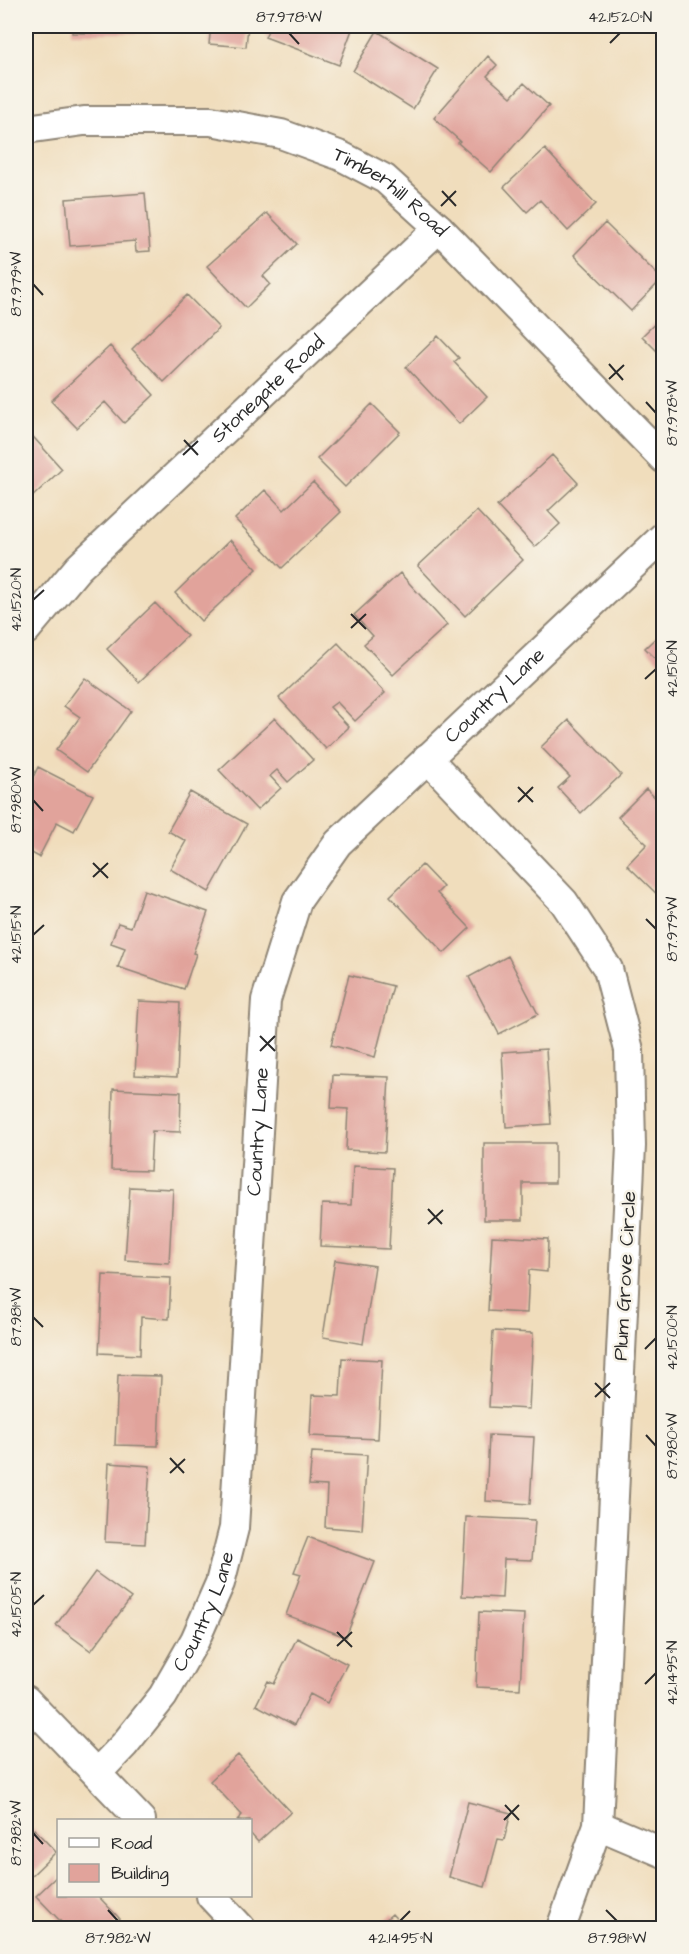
<svg xmlns="http://www.w3.org/2000/svg" width="689" height="1954" viewBox="0 0 689 1954" font-family="'Architects Daughter',sans-serif">
<style>
.building{fill:#e1a39b}
.lines{fill:none;stroke-linecap:round;stroke-linejoin:round}
.minor-casing{stroke:#8e8474;stroke-width:32}
.minor{stroke:#fff;stroke-width:28}
.ticks{fill:none;stroke:#2b2b2b;stroke-width:2}
.labels{text-anchor:middle;dominant-baseline:central;stroke-width:5;stroke-linejoin:round;paint-order:stroke}
.street-label{font-size:20px;fill:#2b2b2b;stroke:#f7f3e8}
.neatline{fill:none;stroke:#2b2b2b;stroke-width:2}
.ticks-label{font-size:15px;text-anchor:middle;fill:#2b2b2b}
</style>
<rect width="100%" height="100%" fill="#f7f3e8"/>
<filter id="ink" filterUnits="userSpaceOnUse"><feTurbulence type="fractalNoise" baseFrequency=".0167" numOctaves="2"/><feDisplacementMap in="SourceGraphic" scale="12" xChannelSelector="R" yChannelSelector="G"/><feConvolveMatrix kernelMatrix="1 2 1 2 8 2 1 2 1" color-interpolation-filters="sRGB"/></filter>
<filter id="wash" filterUnits="userSpaceOnUse"><feTurbulence type="fractalNoise" baseFrequency=".008" numOctaves="4" result="noise"/><feDisplacementMap in="SourceGraphic" scale="24" xChannelSelector="R" yChannelSelector="G"/><feGaussianBlur stdDeviation="1.35" result="paint"/><feColorMatrix in="noise" values="0 0 0 0 0 0 0 0 0 0 0 0 0 0 0 0 0 1.4 0 .05"/><feComposite in="paint" operator="in"/></filter>
<g filter="url(#wash)">
<rect width="100%" height="100%" fill="#f0ddbc"/>
<g id="blocks">
<path class="building" d="M72,26h78v7h-78z
M211,26h37l-2,21 -37,-3z
M270,26h78l5,1 -14,38 -74,-28z
M377,31l61,38 -25,40 -60,-38z
M488,56l9,9 -10,11 24,21 13,-14 25,23 -58,66 -33,-29 2,-2 -26,-23z
M545,149l51,55 -28,27 -28,-31 -13,12 -23,-25z
M145,193l5,58 -14,1 -1,-11 -65,5 -4,-47z
M267,213l30,31 -34,32 7,8 -24,24 -39,-42z
M605,223l57,56 -31,32 -57,-56z
M187,295l32,33 -55,54 -32,-33z
M664,315v43l-22,-22z
M438,336l21,22 -5,4 33,35 -28,27 -53,-57z
M110,346l44,49 -30,28 -19,-21 -28,26 -26,-27z
M372,404l28,28 -55,55 -28,-28z
M26,429l36,40 -32,30 -4,-5z
M552,455l26,28 -30,28 12,13 -25,23 -38,-41z
M313,482l28,30 -59,56 -47,-49 30,-29 19,20z
M477,511l46,49 -58,56 -47,-50z
M230,540l27,29 -56,52 -26,-28z
M400,573l47,52 -54,50 -29,-31 9,-8 -19,-21z
M155,603l32,33 -48,46 -32,-33z
M664,630v37l-19,-19z
M338,643l47,50 -30,28 -18,-19 -7,5 19,20 -23,22 -47,-51z
M85,678l46,33 -44,61 -31,-22 24,-33 -16,-11z
M275,718l38,42 -25,22 -11,-12 -7,6 11,12 -24,22 -38,-40z
M569,720l52,55 -40,38 -23,-25 12,-11 -29,-30z
M38,767l55,28 -19,36 -17,-9 -18,35 -13,-7v-58z
M646,789l18,17v95l-37,-36 20,-21 -29,-27z
M190,792l57,32 -38,68 -39,-23 16,-28 -18,-10z
M422,865l21,22 -6,6 33,35 -26,25 -54,-57z
M144,890l64,22 -15,41 3,1 -12,35 -66,-22 7,-19 -14,-5 7,-20 13,4z
M508,956l30,58 -39,20 -30,-57z
M349,975l44,11 -18,71 -44,-12z
M139,1001l41,2 -3,74 -42,-2z
M546,1049l5,75 -45,3 -4,-75z
M333,1075l56,2 -4,75 -39,-2 2,-41 -17,-1z
M113,1089l68,3 -1,40 -28,-1 -2,40 -39,-1z
M484,1143h71v40h-32v37h-39z
M353,1166l40,2 -4,81 -69,-3 2,-42 29,1z
M130,1187l43,2 -4,74 -44,-3z
M492,1236l56,3 -1,33 -18,-2 -2,43 -39,-2z
M335,1260l40,6 -12,78 -40,-7z
M103,1275l68,3 -2,41 -28,-2 -1,38 -41,-2z
M493,1331l40,2 -4,76 -40,-2z
M342,1358l40,2 -4,79 -68,-3 2,-41 28,1z
M118,1375l43,1 -3,70 -43,-1z
M489,1435l45,2 -4,67 -44,-3z
M312,1452l55,3 -5,75 -37,-3 2,-41 -18,-1z
M109,1463l41,3 -5,78 -40,-2z
M466,1517l69,3 -3,40 -28,-1 -2,39 -40,-2z
M308,1537l67,25 -29,75 -60,-22 15,-41 -7,-2z
M95,1572l36,26 -40,53 -35,-26z
M479,1612l45,2 -4,75 -44,-2z
M297,1638l50,26 -20,39 -17,-9 -16,31 -38,-20 12,-24 6,3z
M238,1755l53,57 -33,30 -8,-9v-13h-13l5,-5 -32,-34z
M468,1802l43,11 -7,27 -6,-1 -13,48 -36,-10z
M34,1829l22,23 -30,29v-44z
M58,1875v21h40l22,23 -9,9h-44l-31,-32z
M392,1914l13,14h-29z"/>
</g>
</g>
<g filter="url(#ink)">
<use href="#blocks" fill-opacity="0" stroke="#8e8474" stroke-width="1.5"/>
<g class="lines">
<defs>
<g id="minor">
<path id="s1" d="M26,129l58,-8h127l70,13 60,22 44,23 54,49 225,231"/>
<path id="s2" d="M26,630l52,-62 361,-340"/>
<path d="M427,758l137,144 44,67 21,81 2,96 -33,679 -37,103"/>
<path d="M26,1700l115,120"/>
<path id="s3" d="M97,1773l27,-28 39,-49 32,-56 25,-57 14,-55 32,-528 31,-99 41,-58 326,-307"/>
<path d="M598,1825l66,28"/>
<path d="M211,1896l30,32"/>
</g>
</defs>
<use href="#minor" class="minor-casing"/>
<use href="#minor" class="minor"/>
</g>
</g>
<path class="ticks" d="M289,33l10,11M610,43l10,-10M442,191l14,15M441,206l15,-15M33,284l10,11M609,364l14,16M609,379l15,-14M646,402l10,11M184,440l14,15M183,455l15,-14M33,600l11,-10M351,614l15,15M351,628l15,-14M645,679l11,-10M518,787l15,15M33,800l10,11M518,802l15,-15M93,863l15,15M93,877l15,-14M646,919l10,10M33,935l11,-10M260,1036l15,15M260,1051l15,-15M428,1209l14,15M428,1224l15,-14M33,1317l10,10M645,1349l11,-11M595,1383l15,15M595,1397l15,-14M646,1435l10,11M170,1458l14,15M170,1473l15,-14M33,1605l11,-10M337,1632l15,15M337,1646l15,-14M645,1684l11,-11M505,1805l14,15M504,1820l15,-15M33,1833l10,11M108,1910l10,11M606,1910l11,11M400,1921l10,-10"/>
<g class="labels">
<g class="street-label">
<text stroke="none"><textPath href="#s1" startOffset="382">Timberhill Road</textPath></text>
<text stroke="none"><textPath href="#s2" startOffset="342">Stonegate Road</textPath></text>
<text stroke="none"><textPath href="#s3" startOffset="1204">Country Lane</textPath></text>
<text stroke="none"><textPath href="#s3" startOffset="682">Country Lane</textPath></text>
<text transform="translate(625 1276) rotate(-87)">Plum Grove Circle</text>
<text stroke="none"><textPath href="#s3" startOffset="196">Country Lane</textPath></text>
</g>
</g>
<rect width="689" height="1954" fill="none" stroke="#f7f3e8" stroke-width="66"/>
<rect x="57" y="1819" width="195" height="78" fill="#f7f3e8" stroke="#a5a39c" stroke-width="1.5"/>
<rect x="69" y="1838" width="30" height="9" fill="#ffffff" stroke="#a5a39c" stroke-width="1.5"/>
<text x="111" y="1849" font-size="18" fill="#2b2b2b">Road</text>
<rect x="69" y="1864" width="30" height="18" fill="#e1a39b" stroke="#a5a39c" stroke-width="1.5"/>
<text x="111" y="1879" font-size="18" fill="#2b2b2b">Building</text>
<rect x="33" y="33" width="623" height="1888" class="neatline"/>
<g class="ticks-label">
<text x="289" y="22">87.978°W</text>
<text x="620" y="22">42.1520°N</text>
<text transform="translate(16 284) rotate(-90)" y="5">87.979°W</text>
<text transform="translate(672 413) rotate(-90)" y="5">87.978°W</text>
<text transform="translate(16 600) rotate(-90)" y="5">42.1520°N</text>
<text transform="translate(672 669) rotate(-90)" y="5">42.1510°N</text>
<text transform="translate(16 800) rotate(-90)" y="5">87.980°W</text>
<text transform="translate(672 929) rotate(-90)" y="5">87.979°W</text>
<text transform="translate(16 935) rotate(-90)" y="5">42.1515°N</text>
<text transform="translate(16 1317) rotate(-90)" y="5">87.981°W</text>
<text transform="translate(672 1338) rotate(-90)" y="5">42.1500°N</text>
<text transform="translate(672 1446) rotate(-90)" y="5">87.980°W</text>
<text transform="translate(16 1605) rotate(-90)" y="5">42.1505°N</text>
<text transform="translate(672 1673) rotate(-90)" y="5">42.1495°N</text>
<text transform="translate(16 1833) rotate(-90)" y="5">87.982°W</text>
<text x="118" y="1943">87.982°W</text>
<text x="400" y="1943">42.1495°N</text>
<text x="617" y="1943">87.981°W</text>
</g>
</svg>
